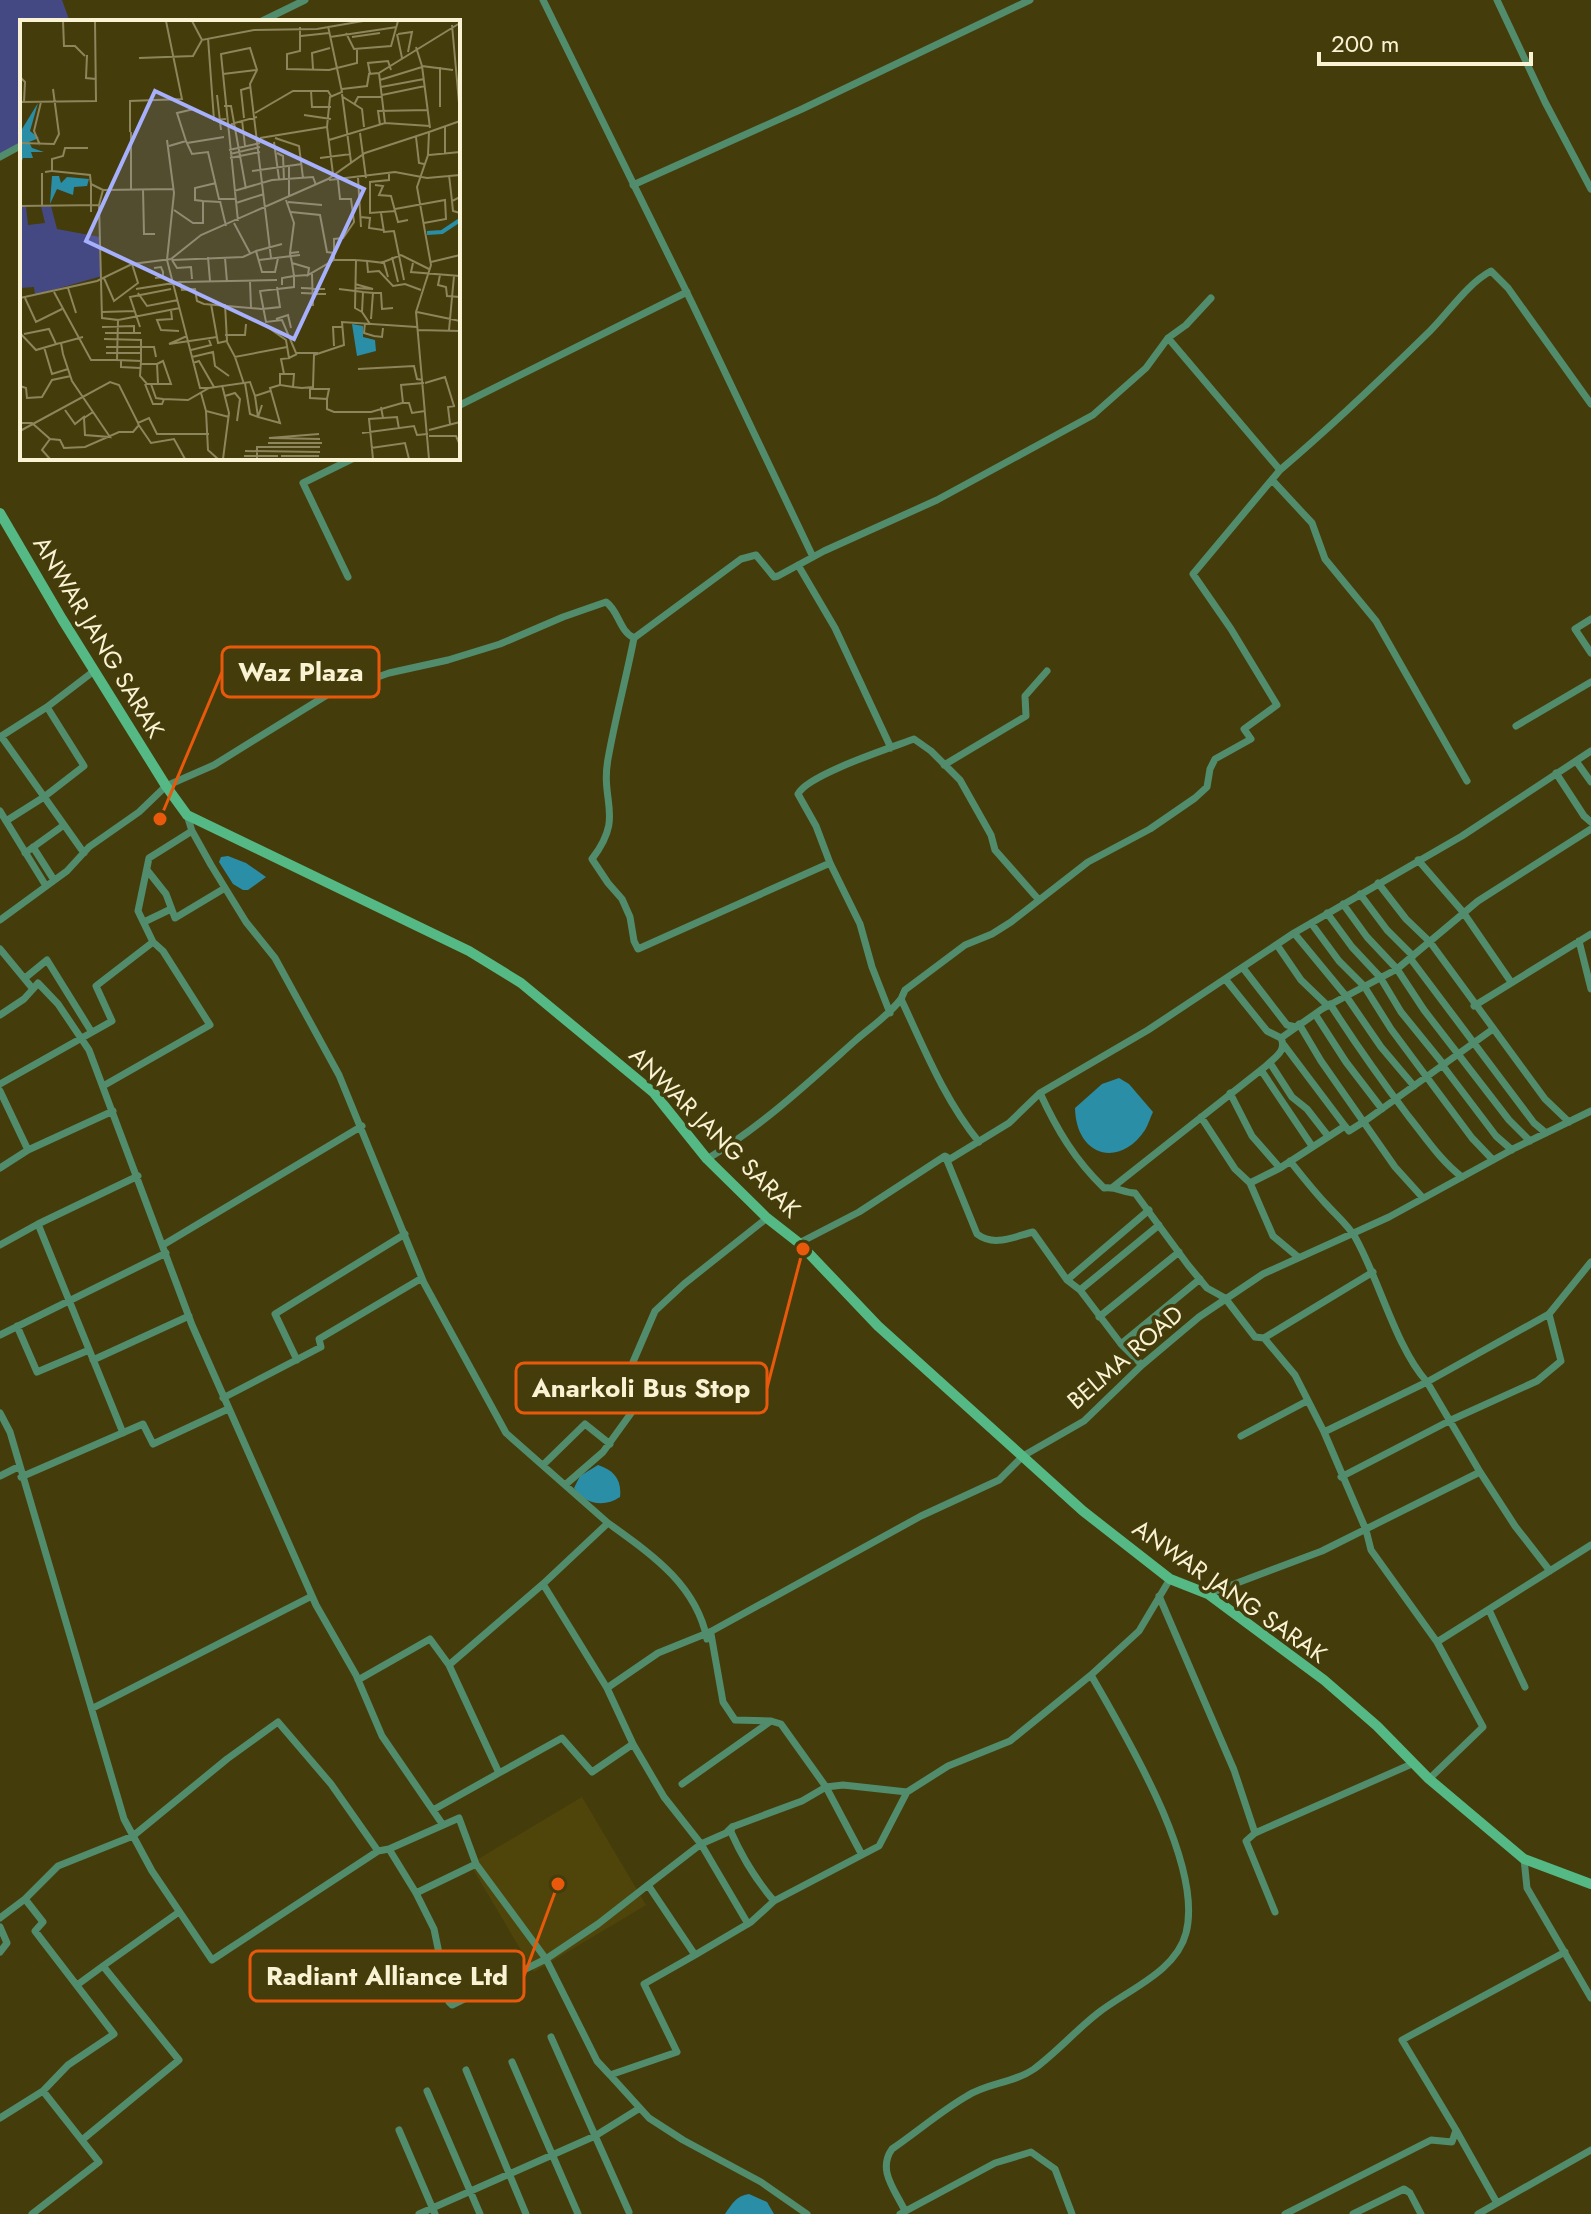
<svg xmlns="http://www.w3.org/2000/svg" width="1591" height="2214" viewBox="0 0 1591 2214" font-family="Jost,sans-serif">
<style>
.built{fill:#4f450a}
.green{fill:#454983}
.water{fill:#2a8ea7}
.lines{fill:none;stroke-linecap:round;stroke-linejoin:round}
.minor{stroke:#518d6c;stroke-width:7}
.secondary{stroke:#55b985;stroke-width:10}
.labels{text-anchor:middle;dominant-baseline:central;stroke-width:7;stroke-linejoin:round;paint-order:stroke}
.street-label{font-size:24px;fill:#f9f3d3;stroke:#453c0b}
.inset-river{fill:none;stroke:#2a8ea7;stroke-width:4}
.inset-road{fill:none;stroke:#8d855b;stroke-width:2}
.view{fill:#a7b0fc;fill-opacity:0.15;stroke:#a7b0fc;stroke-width:4}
.inset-edge{fill:none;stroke:#f9f3d3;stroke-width:4}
.leader{fill:none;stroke:#e8590c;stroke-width:3}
.callout-dot{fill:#e8590c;stroke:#453c0b;stroke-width:3}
.callout{fill:#453c0b;stroke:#e8590c;stroke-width:3}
.callout-label{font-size:26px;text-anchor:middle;font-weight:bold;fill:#f9f3d3}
</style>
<rect width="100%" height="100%" fill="#453c0b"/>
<path class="built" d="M582,1797l64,108 -112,67 -64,-108z"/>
<path class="green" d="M0,0h62l8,22h-48v123l-22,12z"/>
<path class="water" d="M228,856l18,7 20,14 -18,13h-5l-10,-6 -14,-22 2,-5z
M1119,1078l10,6 24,28c-3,6 -5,13 -8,18 -26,39 -69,26 -70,-22l27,-24z
M598,1465c16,5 24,15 22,32 -16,11 -36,7 -46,-9l6,-12z
M749,2194l18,8 7,12h-49c7,-10 11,-18 24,-20z"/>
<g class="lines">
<path class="minor" d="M543,0l149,303 121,254
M1497,0l48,102 46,87
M260,22l45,-22
M0,157l22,-12
M633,185l169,-76 228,-109
M458,406l229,-114
M1280,470c52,-44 101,-91 150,-139 19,-19 37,-47 61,-60l17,17 83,116
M1272,480l40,43 13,36 51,62 91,160
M798,565l37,63 56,120
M348,577l-45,-94 51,-25
M1591,619l-16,10 16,24
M634,638c-8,41 -19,81 -26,121 -8,44 17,57 -16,100l16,24 14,16 8,18 4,24 4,8 192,-86 30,61 12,43 18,46
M1516,726l75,-44
M1,736l83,117
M0,737l47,-30 47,-36
M1576,761l15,21
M944,765l82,-49 -1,-20 22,-25
M1556,773l28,43 7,6
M0,811l6,10 38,-24 40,-31 -37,-59
M187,815l5,16 19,34 35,57 29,36 64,117 85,208 82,150 102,90 -65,61 -94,81 50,108 63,-35 30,34 41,-28
M6,821l40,65
M33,847l21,33
M25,853l39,-28
M1418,860l45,52 48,70
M830,863l-14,-37 -18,-32c9,-19 92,-46 116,-55l17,12 29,29 31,55 4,15 44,50
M147,870l19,24 9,24 50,-30
M1378,883l28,36 24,23 115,157 24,23
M1360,894l27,36 26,26
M1343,904l24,33 30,32 27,41 85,110 21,21
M1327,913l25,34 28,30 21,35 43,53
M0,920l67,-49 22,-24 50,-35 27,-26 48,-21 113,-70 62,-22 59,-13 52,-16 63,-27 43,-15c13,9 13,29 28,36l107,-79 15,-4 18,22 4,-1 46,-25 113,-51 156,-85 53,-47 22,-30 18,-13 25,-27
M144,922l27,-13
M1311,923l28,38 25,25 27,43 81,109 21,22
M1294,933l52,63 35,51 33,39
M1579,941l12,48
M1277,945l24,35 27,26
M0,949l33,40 -9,10 -24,16
M1410,958l124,165 12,10
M1243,968l44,57 9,2
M25,978l22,-18 44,71
M1226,980l41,51 14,7
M33,989l5,-6 20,21 31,46 103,275 124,280 40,70 26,61 61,89
M1330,1004c25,39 51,76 79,113 17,21 31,43 53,60
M1474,1006l117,-72
M1315,1014l31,48 36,47
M1299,1024l22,37 74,106 28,31
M1284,1045l61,81
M1270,1063l22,34 15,12 21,27
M1443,1066l53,70 16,14
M1261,1070l51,76
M0,1084l112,-63 -16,-35 57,-44
M103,1086l107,-61 -47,-74 -10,-9 -15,-31 11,-53 43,-27
M0,1091l28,59 -28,18
M1040,1093c17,37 35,67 64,95 12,-2 20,5 31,5l53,72 19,23 18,10 30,39 9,1 31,37 29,57 42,98 5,20 66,92 46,85 -54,52
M1230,1093l22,43 28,32
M1201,1117l34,52 15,14 23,53 25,21
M979,1142c-35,-43 -55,-94 -78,-143l4,-9 60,-45 27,-11 19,-12 77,-60 62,-33 45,-31 12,-11 3,-18 5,-10 36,-20 -7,-10 33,-24 -46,-76 -38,-55 87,-104 -112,-132
M28,1150l85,-39
M946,1158l31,76c17,13 36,3 56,-2l34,48 13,10 41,54 21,21
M707,1159c54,-32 103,-78 149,-119 16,-14 32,-24 45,-41
M1290,1161c12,15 23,29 36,43 10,11 22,21 29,33 24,42 41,111 72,145l53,90 35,54 35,45
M1250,1183l30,-15 65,-42 4,5 16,-10 128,-92
M1113,1187l153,-121c9,-9 21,-15 15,-28l41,-29 75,-40 81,-68 113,-72
M38,1224l85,209
M799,1243l60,-31 86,-56 5,3 59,-36 31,-30 108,-63 146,-97 168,-97 129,-85
M0,1245l38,-21 100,-48
M163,1245l199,-119
M1067,1280l82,-70
M1080,1290l79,-65
M1099,1317l80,-65
M17,1326l20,46 52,-22
M0,1335l166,-82
M1264,1338l109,-66
M1121,1344l79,-65
M93,1360l96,-44
M297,1360l-22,-46 130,-80
M223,1398l98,-51 -2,-8 103,-61
M0,1413l10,19 114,387 28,52 60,89 166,-109
M1324,1432l103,-50 122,-68 42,-52
M1241,1436l66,-35
M543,1465l42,-41 25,20
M0,1476l18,-9
M21,1477l122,-53 10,20 75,-35
M1341,1477l110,-57 86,-39 24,-20 -12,-47
M565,1485l38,-33 39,-54 -9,-36 22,-51 29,-27 83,-66
M608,1523c43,31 88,61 99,116l3,-7
M543,1584l64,104 26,56 31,53 37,47 47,80
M1208,1594l114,-43 158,-79
M1159,1596l75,174 21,63 -9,8 29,71
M1489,1610l36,77
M711,1634l12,68 12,18 36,1
M1437,1642l154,-97
M358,1680l72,-41 19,26
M607,1688l51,-35 52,-21 211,-116 78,-36 24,-24 61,-35 58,-56 57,-48 64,-43 126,-57 126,-69 76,-37
M93,1708l219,-112
M682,1784l89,-63 10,3 45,63 36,68
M433,1810l66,-37
M732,1827l-6,6 -25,11 -53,41 47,70 -51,29 33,68 -67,23 39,43 34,22 78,42 46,32
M1255,1833l159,-70
M389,1849l70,-31 17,46
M1524,1859l3,29 64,110
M774,1901c-18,-21 -32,-44 -43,-69l1,-5 70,-26 24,-14 17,-2 64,7 41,-26 62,-25 81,-66 48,-44 31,-52
M0,1918l25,-19
M0,1927l7,16 -7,9
M695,1955l56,-33 23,-21 105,-55 28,-54
M103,1966l76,-54
M77,1985l26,-19 76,94 -97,80
M551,2037l78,175
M512,2062l66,152
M466,2070l60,144
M610,2075l-13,-14 -51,-102 52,-35 50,-39
M427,2091l53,123
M0,2118l43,-27 25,-26 46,-31 -79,-103 8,-9 -18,-23 33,-33 75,-30 94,-77 51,-37 53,62 47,67 11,-2 27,44 18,36 15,73 3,3 94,-46 -70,-95 -60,29
M399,2130l36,84
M1456,2130l41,73
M905,2211c-10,-21 -28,-41 -13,-62 25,-17 49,-38 75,-53 20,-13 47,-13 67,-27 23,-17 42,-39 64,-56 29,-23 78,-41 88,-80 18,-69 -61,-198 -95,-258
M32,2214l67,-52 -56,-71
M419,2214l176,-78 45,-28
M900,2214l95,-51 36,-11 24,17 17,45
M1285,2214l146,-74 21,2 4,-12 -54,-90 163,-88
M1353,2214l51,-25 6,4 11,21
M1478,2214l113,-64"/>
<path class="secondary" d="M0,513l62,106 104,167 21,29 282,136 52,32 133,110 53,66 60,59 32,25 79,83 205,185 87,68 38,15 116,86 53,46 52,53 95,80 67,25"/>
</g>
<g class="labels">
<g class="street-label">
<text transform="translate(99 637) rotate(59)">ANWAR JANG SARAK</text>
<text transform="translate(715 1132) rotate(45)">ANWAR JANG SARAK</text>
<text transform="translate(1125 1357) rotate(-41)">BELMA ROAD</text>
<text transform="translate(1230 1591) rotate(35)">ANWAR JANG SARAK</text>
</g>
</g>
<g transform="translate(20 20)">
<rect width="440" height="440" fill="#453c0b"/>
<path d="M0,186h6l2,19 17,-2 -4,-17h10l6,23 43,8 2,39 -67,19 -1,-8 -14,1z" fill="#454983"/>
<path d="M18,83l-8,28 9,7 -10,4 3,6 12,4h-13l2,6h-10l-3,8 2,-37zM32,156h7l2,7 6,-6 22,2 -2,7 -13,1 -1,8 -16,-6 -7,15zM332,304l11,2v11l12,3 1,11 -19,5z" fill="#2a8ea7"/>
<path class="inset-river" d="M407,213l15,-1 18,-12"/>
<path class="inset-road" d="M43,1l1,25h11l10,10M172,1l10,19 52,-10 63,-1 46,-8M432,5l8,89M308,6l14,66 -12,5 -3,30 6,47M280,7v24l-13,3v15l42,1 28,-7v-14M326,13l8,16 37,-3 7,-25M377,14l5,24M378,14l14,-2 -4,20M281,16l28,-3M310,17l67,-10M332,17l28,-4M188,18l6,82 12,-1M396,27l6,19 31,4M67,35l-1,23 10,1M119,38l54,-2 9,-16M402,46l8,62M293,49l-1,-16 18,-5M203,54l33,-4M350,54l-2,-11 20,-2 3,9M0,57l5,5 -1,20M360,60l42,-13M361,67l43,-8M322,69l25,-3 2,-12 10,-1M291,71l1,16h19M322,74l9,68M197,75l4,35M362,75l43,-9M323,77l19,12 2,18M0,82l76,-1 -1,-80M334,85l4,-8h24M204,86h7l15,83M420,87v-40M235,93l38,-22h35l3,5M284,95l27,4M224,98l-3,-28 10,-3M222,100l3,26M365,103l-6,-50 81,-50M211,104l26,-7M360,105l-2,-14 50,-1M425,107v26M110,112v-31l52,-2 -16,-78M111,112v58M340,113l6,45M396,117l3,26 5,1M240,118l67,-11M255,118l24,8 4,32M147,120l7,53 -7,67 33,128h9M309,120l56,-17 45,3M166,121l-9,-28 17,-4M254,122l5,37M0,123l34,1 5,-10 -6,-45M167,123l37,-6M20,125l-6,-14 7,-29M149,126l17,-5 6,13 16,-2 11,47h17M209,130l31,-7M257,133l6,3 1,24M210,134l30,-7M409,135l31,-3M210,138l30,-6M300,138l31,-4M32,151l38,4 1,9 12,6M232,151l50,-7M25,152l7,-1v-12l11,-3 2,-8h23M22,153v33M369,154v6l-19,2v31l26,-2M429,155l3,26M338,158l3,49M309,160l66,-8 32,6 33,-3M71,163v29M355,165l8,1 -4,9 12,1 7,26 10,-2M123,169l1,45h11M214,171l38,-11 41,-3 3,8M269,177v-31M440,177l-8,4 1,10 7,2M266,180l8,23 -4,30 9,-1M183,181l-8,-1v-12l21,-5M200,181l6,25M268,182l34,3M216,183l28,-9M79,185l3,113 16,2 -1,40 24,1 -1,15 7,8h24l-8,-23 -6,3M0,186l79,-1 4,-15 70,-1M375,189l50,-9 1,19 -22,4M154,190l19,13h10v-22l17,1M271,192l29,3 7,37 7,1M361,193l3,19 10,-1 10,49M340,197l10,1 -1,10 14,2M218,201l-17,-167 29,-6 7,22 -7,14 21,174M214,203l16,30M236,231l26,-7M270,233l2,10 17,5 -1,7 26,-15h22M188,237l2,24M372,237l6,25M205,238l2,24M152,240l71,-3 13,-6 6,21h13l3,-14M152,240l5,8 14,-1 1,12M239,240l41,-5M314,240v-21l9,-1 11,-16 -3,-23h-11l-2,-19M411,242l29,-7M272,243l2,13 14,-1M361,243l20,-8 28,14M393,243l-2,9 49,4M134,248l7,-1 2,5v5l-8,1M292,254l1,32M420,255l-2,10 8,2 1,9 13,1M368,257l-4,-14 -17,-2 1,11 11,-1 14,15 12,-2 16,6M84,258l10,23 24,-18 -6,-19M160,262l97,-2M230,262l1,26M262,265v-7l12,-2v11l-34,4 6,31 16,-2 14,33h22M48,268l8,25M281,268l24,1M335,268l18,1 -18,-5M116,269l44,-7 2,8 13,-1 2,12 7,3 58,5 18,-2 -3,-20M319,269l24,3M34,272l37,68h26M118,273l9,13 31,-6M281,273l25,1M353,273h8l1,16 11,-1M0,278l77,-17 35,-17 39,-5 30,-24 127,-56 37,-26 64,-21M5,278l11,24 26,-13M191,284l7,39 9,-2 -2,-37M151,290l1,9 -15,1 4,10 18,1M82,292l33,-1M342,292l-7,-4 1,-48 11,1M397,292l43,9M256,299l12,-4 3,13M98,300l62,-12M345,303l-1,10 10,3 8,1 1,-9M350,304l-8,-12 1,-20 10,1 -2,26M246,306l20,14 3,18 8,-4M82,307l32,-1v7M120,307l-10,-30 41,-8M397,310l43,1M429,310l5,-54M439,311l1,27M0,313l16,17 24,-7M85,313h36M4,314l25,-5 7,15M205,315h20l1,-11M167,316l-18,8 48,-7M63,317l-22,6 2,11 9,27 38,56 -25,-2 -1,-17 9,-6M84,319l37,1v21M207,322l8,15 52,-10M314,326l-1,-19h9M24,327l8,27 16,-5M86,327h48l2,10M171,330l20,-5 -2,-5M86,333h35M172,337l21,-5 2,14 14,10M215,337l9,27M101,340v7l19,1M173,343l6,-2 15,26M121,344h16l1,20M338,349l56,-3 3,13 6,1M264,354l-3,-15 9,-1M225,363l5,31 8,3 4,-12M405,363l20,-6 9,29M125,364l8,20h9l2,-5M131,364l5,14 7,1 25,1 21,-12 41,-6 5,14 15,-5M202,365l7,28 -6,46M0,366l6,2 1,10 15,-1 10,-17 19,-4M273,367l1,-13h-14v11l13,2 9,1 11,-1 1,-32 30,-10 -2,-23 75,5M290,368v10l17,1v10l7,3h37l31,-9h7l3,10 13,-2M291,369h18l-2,10M181,373l5,18 23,6M205,376l10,-3 5,6 -3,22M235,376l3,21 22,6 -10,-35 10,-3M383,383l-2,-18 23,-2M361,387l2,11 14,-1 2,12M45,390l10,14 10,-8M186,391l2,39 10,9M0,403h12l18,16 -8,11 8,9M118,404l13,19 23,-4 11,20M430,404l-2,-17 7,-1M409,410l31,-8M0,411l90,-49 9,3 19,38 11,-5 8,16h52M342,413l52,-7 3,9 11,-1M299,414l-50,4 51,1M409,416h27l4,9M30,419l10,1 4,8 21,-1 34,-15h14l6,-7M248,423h54M351,428l34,-5 4,16M225,431l75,1M224,436h34M261,436h38M237,439v-12h63M353,439l-4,-40 14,-1M409,439l-13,-147 15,-47 -14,-78 11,-32 1,-23 31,-11"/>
<path class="view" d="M135,71l209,98 -70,150 -208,-98z"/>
<rect width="440" height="440" class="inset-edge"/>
</g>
<path class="leader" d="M160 819L222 672M803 1249L767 1388M558 1884L524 1976"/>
<g class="callout-dot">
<circle cx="160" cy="819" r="8"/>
<circle cx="803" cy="1249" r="8"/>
<circle cx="558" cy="1884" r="8"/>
</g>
<g class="callout">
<rect x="222" y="647" width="157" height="50" rx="8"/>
<rect x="516" y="1363" width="251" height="50" rx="8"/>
<rect x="250" y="1951" width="274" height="50" rx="8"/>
</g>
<g class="callout-label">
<text x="301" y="681">Waz Plaza</text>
<text x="641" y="1397">Anarkoli Bus Stop</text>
<text x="387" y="1985">Radiant Alliance Ltd</text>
</g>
<path d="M1319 52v12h212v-12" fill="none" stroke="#f9f3d3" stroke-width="4"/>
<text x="1331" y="52" font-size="24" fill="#f9f3d3" stroke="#453c0b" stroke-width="6" paint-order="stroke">200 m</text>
</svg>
